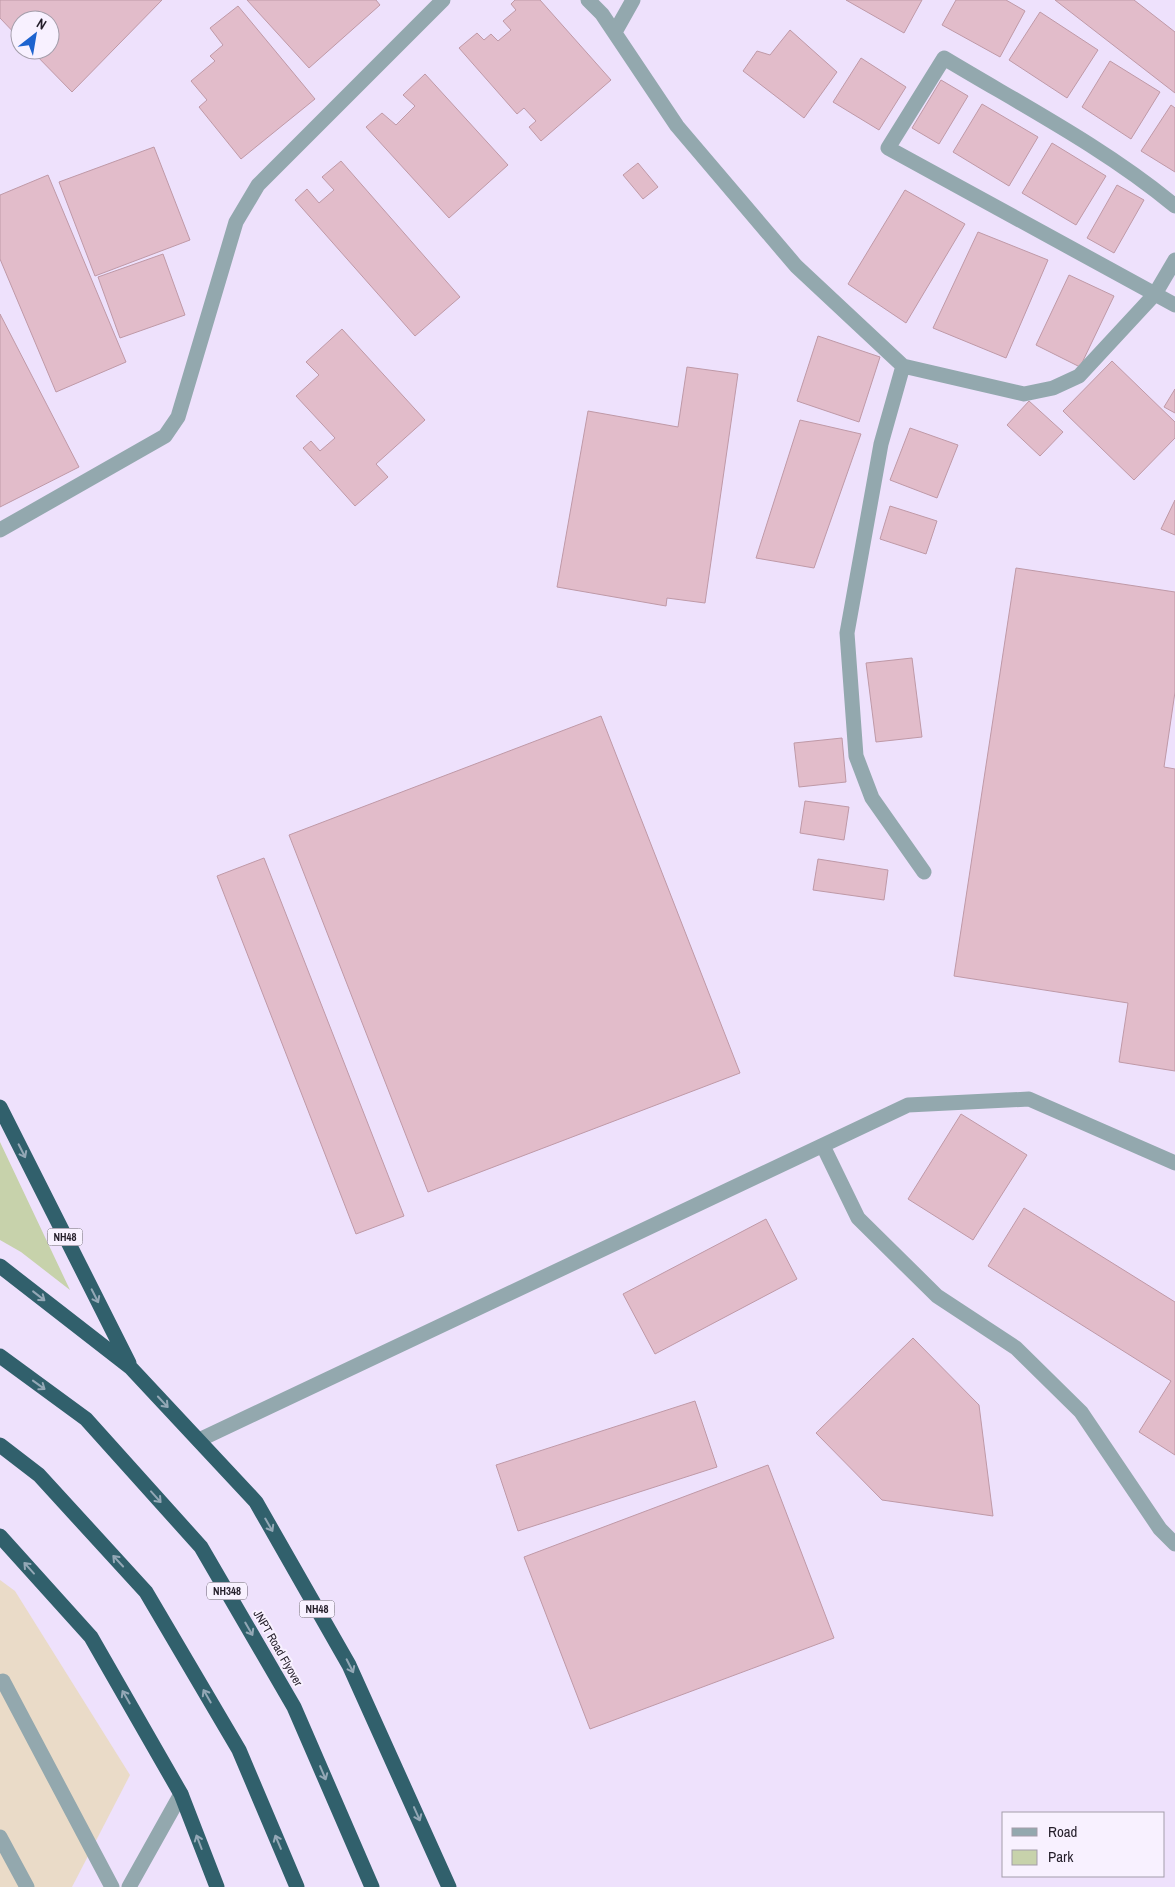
<svg xmlns="http://www.w3.org/2000/svg" width="1175" height="1887" viewBox="0 0 1175 1887" font-family="'Archivo Narrow',sans-serif">
<style>
.commercial{fill:#eadbc8}
.green{fill:#c7d2ab}
.building{fill:#e2bcca;stroke:#bf99a7}
.lines{fill:none;stroke-linecap:round;stroke-linejoin:round}
.minor{stroke:#93a8ae;stroke-width:15}
.highway{stroke:#31606c;stroke-width:15}
.oneway{stroke:#94a8b6}
.labels{text-anchor:middle;dominant-baseline:central;stroke-width:4;stroke-linejoin:round;paint-order:stroke}
.shield{fill:#f8f1ff;stroke:#645d6a;stroke-width:1}
.shield-label{font-size:11px;font-weight:bold;fill:#241e2a}
.street-label{font-size:12px;fill:#241e2a;stroke:#f8f1ff}
</style>
<rect width="100%" height="100%" fill="#eee1fc"/>
<path class="commercial" d="M0,1580l15,11 115,184 -58,112h-72z"/>
<path class="green" d="M0,1142l70,148 -49,-38 -21,-12z"/>
<path class="building" d="M0,0h162l-90,92 -41,-42h19v-30h-30v19l-20,-21z
M247,0h129l4,5 -71,63z
M515,0h25l71,80 -70,61 -12,-14 7,-6 -12,-13 -7,6 -58,-66 18,-15 7,7 7,-6 7,7 13,-11 -8,-9 13,-11 -5,-6z
M846,0h76l-18,33z
M956,0h50l19,11 -25,46 -58,-32z
M1055,0h79l41,32v61z
M238,6l77,93 -74,60 -42,-52 8,-7 -16,-19 24,-20 -5,-5 13,-11 -13,-17z
M1040,12l58,38 -31,48 -58,-38z
M790,30l47,42 -33,46 -61,-47 14,-20 13,4z
M861,58l45,29 -27,43 -46,-28z
M1110,61l50,31 -29,47 -49,-32z
M425,74l83,91 -59,53 -83,-91 16,-14 14,12 19,-19 -12,-11z
M941,80l27,16 -29,48 -27,-16z
M982,104l56,33 -29,49 -56,-34z
M1171,105l4,3v64l-34,-21z
M1052,143l54,33 -30,49 -54,-32z
M154,147l36,93 -95,36 -36,-94z
M341,161l119,136 -45,39 -120,-136 12,-11 12,14 15,-13 -12,-13z
M638,163l20,24 -15,12 -20,-24z
M48,175l78,187 -70,30 -56,-133v-64z
M1117,185l27,15 -30,53 -27,-15z
M905,190l60,34 -59,99 -58,-39z
M978,232l70,28 -42,98 -73,-30z
M163,254l22,61 -65,23 -22,-61z
M1069,275l45,21 -34,71 -44,-22z
M0,314l79,153 -79,40z
M342,329l83,91 -49,44 12,13 -33,29 -52,-58 8,-7 9,10 15,-13 -39,-42 23,-21 -13,-13z
M818,336l62,21 -21,65 -62,-21z
M1112,361l63,61v16l-41,42 -71,-69z
M687,367l51,7 -33,229 -38,-5 -1,8 -109,-19 31,-176 90,16z
M1175,389v24l-11,-6z
M1029,401l34,31 -23,24 -33,-31z
M800,420l61,14 -47,134 -58,-10z
M910,428l48,17 -21,53 -47,-18z
M1175,500v35l-14,-6z
M890,506l47,15 -11,33 -46,-15z
M1016,568l159,24v100l-11,75 11,2v302l-56,-9 9,-59 -174,-27z
M912,658l10,79 -46,5 -10,-79z
M601,716l139,357 -312,119 -139,-357z
M842,738l4,44 -47,5 -5,-44z
M805,801l44,6 -5,33 -44,-7z
M264,858l140,358 -48,18 -139,-358z
M818,859l70,11 -4,30 -71,-10z
M961,1114l66,41 -54,85 -65,-41z
M1024,1208l151,94v153l-36,-23 32,-51 -183,-115z
M766,1219l31,60 -142,75 -32,-60z
M913,1338l66,67 14,111 -111,-16 -66,-67z
M695,1401l22,66 -199,64 -22,-66z
M768,1465l66,173 -244,91 -66,-172z"/>
<g class="lines">
<path class="minor" d="M588,0l14,14 75,112 119,140 107,100 -22,78 -34,189 9,123 16,42 52,74
M615,32l18,-32
M1175,206c-70,-58 -153,-101 -231,-148l-56,90 287,157
M903,366l121,28 29,-6 26,-12 76,-82 20,-34
M0,530l165,-94 13,-19 58,-195 22,-37 185,-185
M823,1146l35,72 79,78 79,52 65,64 79,117 15,15
M199,1440l709,-335 121,-6 146,64
M0,1683l3,-2 109,206
M0,1837l27,50
M129,1887l52,-93"/>
<path class="highway" d="M0,1107l129,256
M0,1266l130,101 126,135 93,163 100,222
M0,1356l86,63 115,128 93,160 78,180
M0,1445l39,30 107,117 93,158 58,137
M0,1536l91,101 90,157 36,93"/>
</g>
<defs><path id="oneway-shaft" d="M-6 0H5M1.5-3L5.5 0L1.5 3" fill="none" stroke-width="1.6" stroke-linecap="round" stroke-linejoin="round" transform="scale(1.25)"/></defs>
<g class="oneway">
<use href="#oneway-shaft" transform="translate(22 1151) rotate(63)"/>
<use href="#oneway-shaft" transform="translate(39 1296) rotate(38)"/>
<use href="#oneway-shaft" transform="translate(95 1296) rotate(63)"/>
<use href="#oneway-shaft" transform="translate(39 1385) rotate(36)"/>
<use href="#oneway-shaft" transform="translate(163 1402) rotate(47)"/>
<use href="#oneway-shaft" transform="translate(156 1497) rotate(48)"/>
<use href="#oneway-shaft" transform="translate(269 1525) rotate(60)"/>
<use href="#oneway-shaft" transform="translate(118 1561) rotate(-133)"/>
<use href="#oneway-shaft" transform="translate(29 1568) rotate(-132)"/>
<use href="#oneway-shaft" transform="translate(249 1629) rotate(60)"/>
<use href="#oneway-shaft" transform="translate(350 1666) rotate(63)"/>
<use href="#oneway-shaft" transform="translate(207 1696) rotate(-120)"/>
<use href="#oneway-shaft" transform="translate(126 1697) rotate(-120)"/>
<use href="#oneway-shaft" transform="translate(323 1773) rotate(67)"/>
<use href="#oneway-shaft" transform="translate(417 1814) rotate(66)"/>
<use href="#oneway-shaft" transform="translate(199 1842) rotate(-111)"/>
<use href="#oneway-shaft" transform="translate(278 1842) rotate(-113)"/>
</g>
<g class="labels">
<g class="shield">
<rect x="47.5" y="1228.5" width="35" height="17" rx="4"/>
<rect x="207" y="1582.5" width="40" height="17" rx="4"/>
<rect x="299.5" y="1600.5" width="35" height="17" rx="4"/>
</g>
<g class="shield-label">
<text x="65" y="1237">NH48</text>
<text x="227" y="1591">NH348</text>
<text x="317" y="1609">NH48</text>
</g>
<g class="street-label">
<text transform="translate(278 1648) rotate(60)">JNPT Road Flyover</text>
</g>
</g>
<rect x="1002" y="1812" width="162" height="65" fill="#f8f1ff" stroke="#a39daa"/>
<rect x="1012" y="1828" width="25" height="8" fill="#93a8ae" stroke="#a39daa"/>
<text x="1048" y="1837" font-size="15" fill="#241e2a">Road</text>
<rect x="1012" y="1850" width="25" height="15" fill="#c7d2ab" stroke="#a39daa"/>
<text x="1048" y="1862" font-size="15" fill="#241e2a">Park</text>
<g transform="translate(35 35) rotate(31)"><circle r="24" fill="#f8f1ff" stroke="#a39daa"/>
<path d="M0-4L9 19L0 12L-9 19Z" fill="#1d63cf"/>
<text y="-8" font-size="14" font-weight="bold" text-anchor="middle" fill="#241e2a">N</text>
</g>
</svg>
